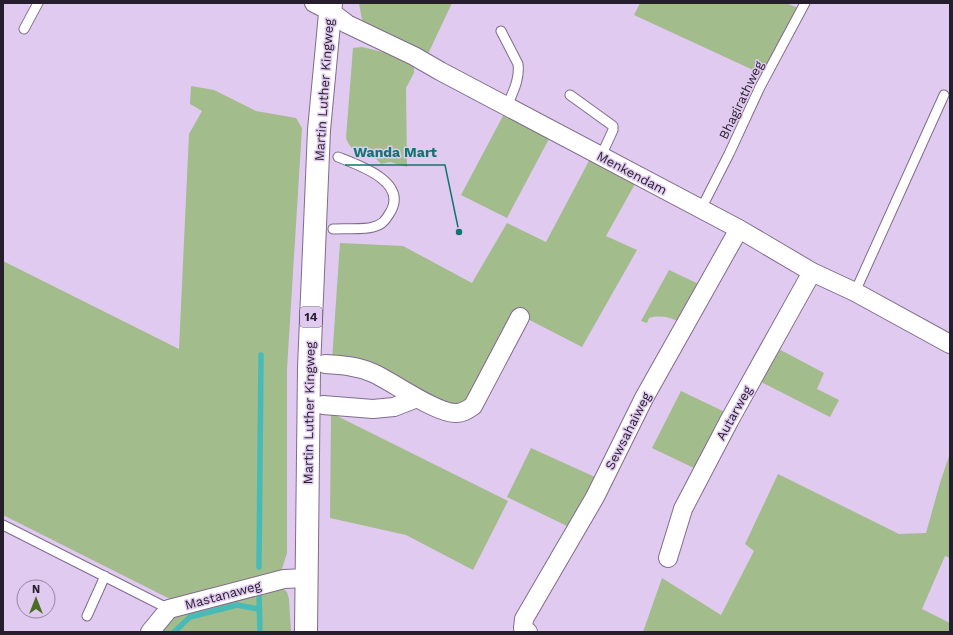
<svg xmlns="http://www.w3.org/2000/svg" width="953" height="635" viewBox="0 0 953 635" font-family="'Work Sans',sans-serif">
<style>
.green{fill:#a2bc8c}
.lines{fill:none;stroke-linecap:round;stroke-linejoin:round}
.stream{stroke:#49bbb7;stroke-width:5.5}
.lane-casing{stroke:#806c8d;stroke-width:11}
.street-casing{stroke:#806c8d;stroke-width:20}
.primary-casing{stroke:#806c8d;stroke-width:24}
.lane{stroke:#fff;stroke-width:9}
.street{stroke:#fff;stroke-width:18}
.primary{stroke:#fff;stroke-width:22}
.labels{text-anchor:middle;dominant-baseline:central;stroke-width:3;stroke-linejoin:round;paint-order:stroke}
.shield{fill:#e0caef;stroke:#5e5266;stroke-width:1}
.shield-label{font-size:12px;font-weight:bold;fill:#261e2c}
.street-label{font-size:13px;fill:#261e2c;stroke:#e0caef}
.leader{fill:none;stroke:#0f766e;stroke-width:1.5}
.callout-dot{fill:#0f766e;stroke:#e0caef;stroke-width:1.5}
.callout-label{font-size:14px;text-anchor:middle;font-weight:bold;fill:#0f766e;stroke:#e0caef;stroke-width:3;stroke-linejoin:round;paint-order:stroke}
</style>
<rect width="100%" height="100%" fill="#e0caef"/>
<path class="green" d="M359,3h93l-25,53 -59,-29 -6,-7z
M640,3h146l12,5 -34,67 -130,-60z
M362,47l33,8 17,8 2,5v5l-8,15 1,79 -17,-5 -9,2c-3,-3 -6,-7 -9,-10 -11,-8 -19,3 -26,-16l7,-90z
M191,86l23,4 42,21 40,7 6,10 -15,241v184l-5,16 -5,6 -105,25 -169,-85v-254l176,88 10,-215 13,-23 -12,-7z
M504,114l46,23 -43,81 -46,-23z
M590,159l46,23 -30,54 31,14 -55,97 -66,-34 -43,87 -14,9 -127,-49 8,-117 63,3 69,37 35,-60 39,19z
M669,270l34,16 -23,36c-11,-5 -19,-7 -31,-4l-2,5 -6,-2z
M775,347l49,26 -7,16 22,11 -9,17 -73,-37z
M681,391l46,22 -29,57 -46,-22z
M331,413l177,88 -35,69 -67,-35 -76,-17z
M531,448l64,29 -26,50 -62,-30z
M950,453v105l-5,-2 -23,53 28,14v9h-307l19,-54 59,37 33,-64 -9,-7 33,-70 121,60 27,-1 14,-50z
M282,588l5,4 2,7 2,33h-134l21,-18z"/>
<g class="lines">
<path class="stream" d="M259,567l2,-212
M259,595l1,37
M174,632l16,-15 47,-12 21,4"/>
<defs>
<path id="lane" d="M24,29l14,-26
M501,31l17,33c2,15 -5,28 -11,42
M570,95l43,31v4l-12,26
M701,209l28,-55 31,-67 45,-84
M333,229c11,-1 31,1 40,-2 10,-2 13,-8 18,-16 16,-30 -33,-46 -53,-54
M855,292l89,-197
M3,525l166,84
M87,616l18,-40"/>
<path id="street" d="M314,3l16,8 17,13 67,32 26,15 299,158 73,43 43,20 95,52
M325,364c17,1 32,2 48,9 20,9 64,41 83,40 7,0 11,-3 17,-7l47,-89
M323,405l50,4 21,-2 23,-9
M668,558l15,-49 46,-88 83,-149
M150,632l19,-23 115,-30 22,-1
M528,632l-5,-4 1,-9 71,-122 49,-99 95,-169"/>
<path id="primary" d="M306,632l3,-264 10,-238 12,-127"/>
</defs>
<use href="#lane" class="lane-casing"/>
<use href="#street" class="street-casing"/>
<use href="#primary" class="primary-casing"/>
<use href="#lane" class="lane"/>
<use href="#street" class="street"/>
<use href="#primary" class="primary"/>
</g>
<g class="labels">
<rect class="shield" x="300" y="307" width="22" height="20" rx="3"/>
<g class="shield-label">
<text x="311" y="317">14</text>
</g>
<g class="street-label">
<text transform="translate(324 90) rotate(-86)">Martin Luther Kingweg</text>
<text transform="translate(741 100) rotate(-64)">Bhagirathweg</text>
<text transform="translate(632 173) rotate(28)">Menkendam</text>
<text transform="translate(309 413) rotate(-89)">Martin Luther Kingweg</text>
<text transform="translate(734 413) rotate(-61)">Autarweg</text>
<text transform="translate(628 431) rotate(-63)">Sewsahaiweg</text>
<text transform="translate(223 595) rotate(-15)">Mastanaweg</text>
</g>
</g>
<path class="leader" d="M459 232L445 165H345"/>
<circle class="callout-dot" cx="459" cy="232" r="4"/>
<g class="callout-label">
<text x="395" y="157">Wanda Mart</text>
</g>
<rect width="953" height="635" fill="none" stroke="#261e2c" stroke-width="8"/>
<g transform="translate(36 599)"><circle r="19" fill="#e0caef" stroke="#9685a1"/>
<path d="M0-3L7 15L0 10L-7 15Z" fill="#4a6d25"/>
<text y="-6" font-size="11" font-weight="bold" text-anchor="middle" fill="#261e2c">N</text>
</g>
</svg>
